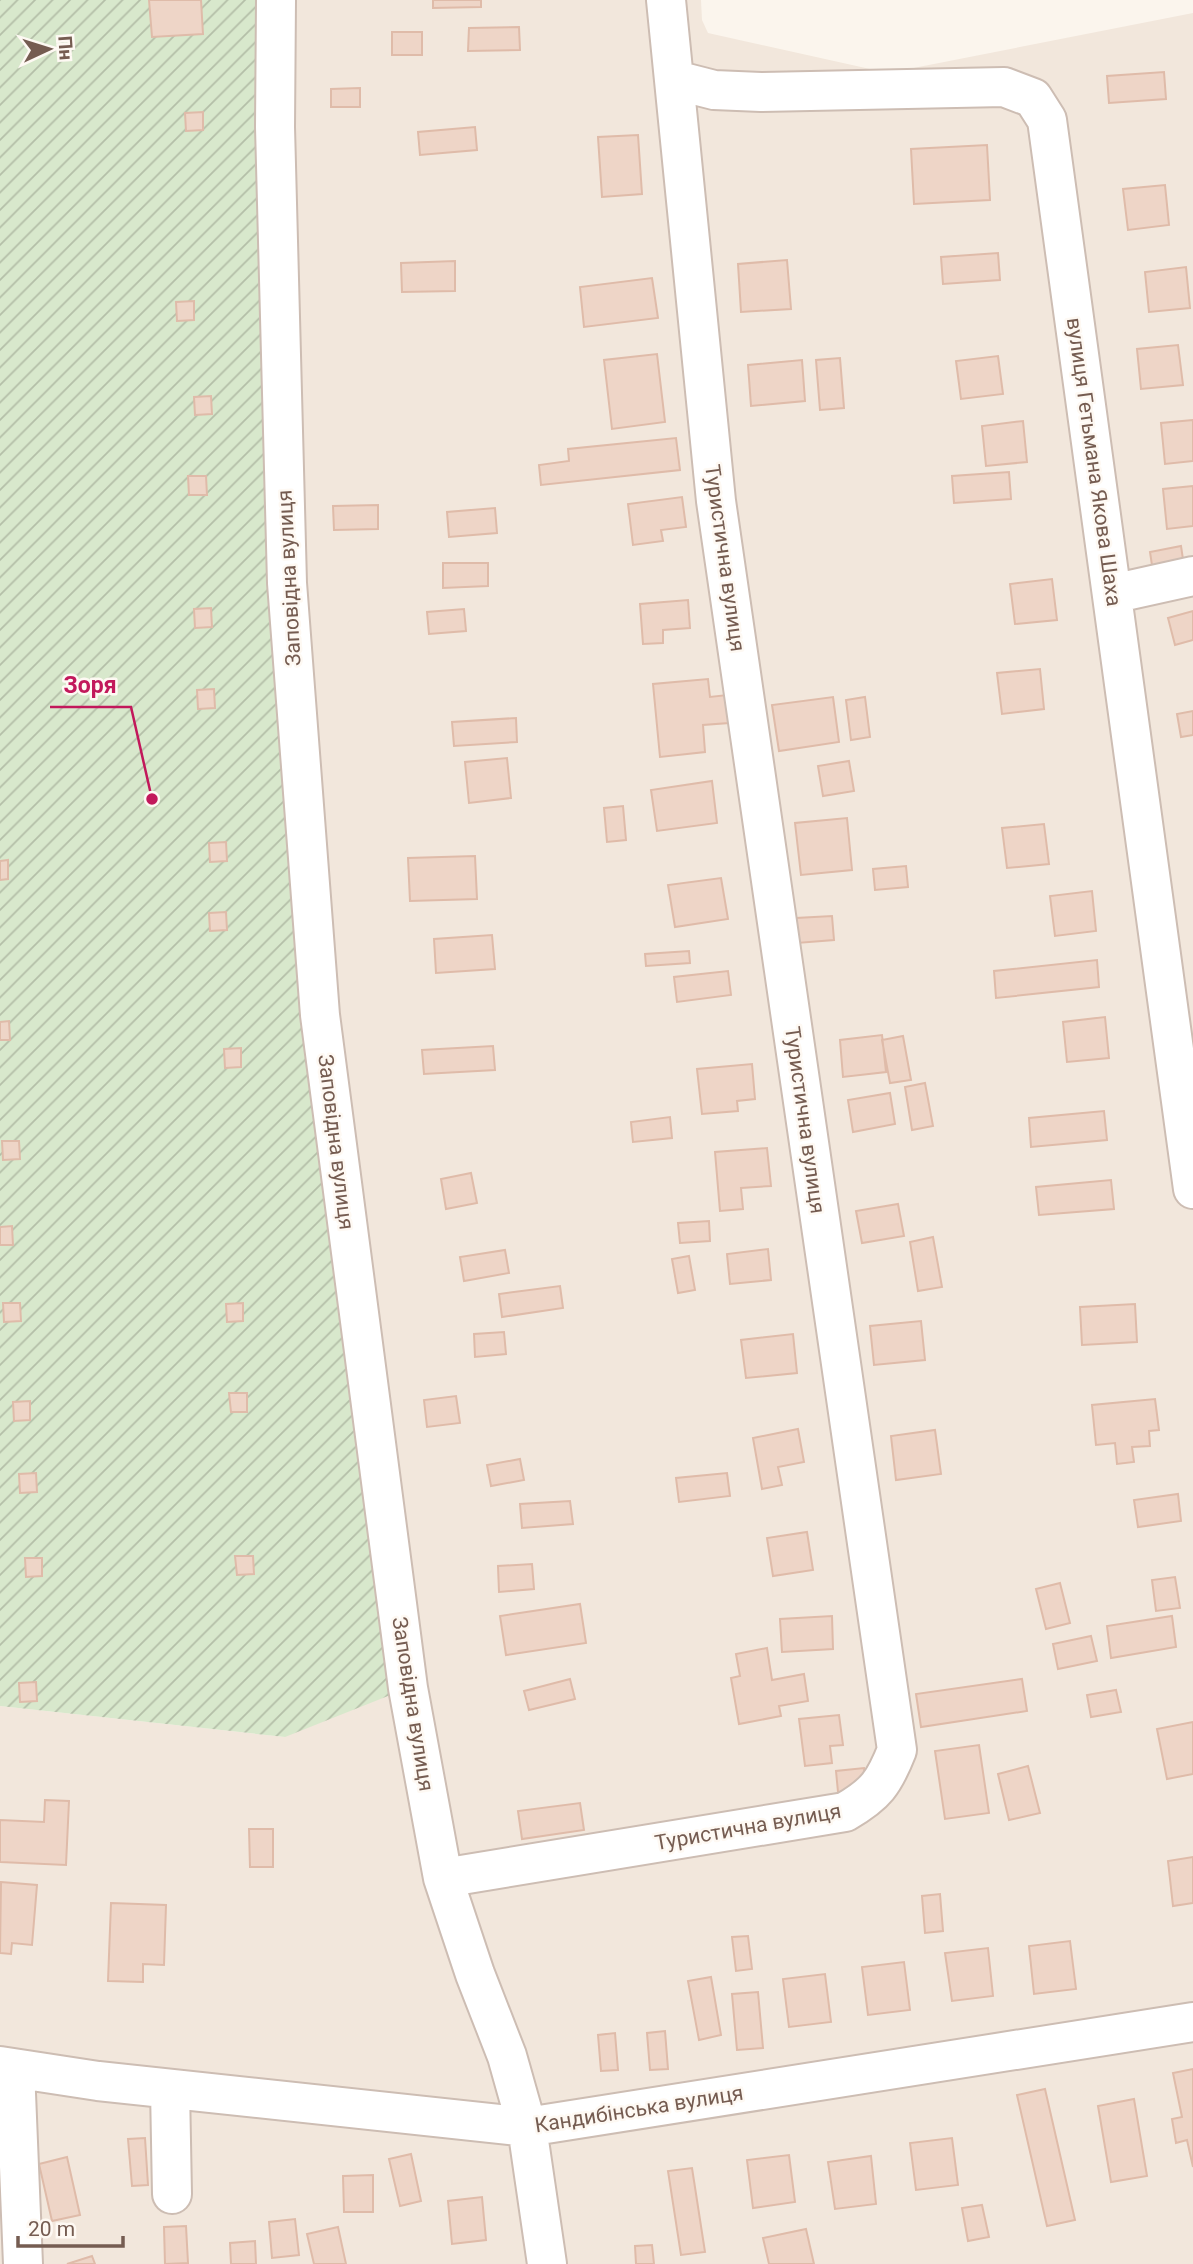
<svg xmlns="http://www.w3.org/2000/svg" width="1193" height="2264" viewBox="0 0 1193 2264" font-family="Roboto,sans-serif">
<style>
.residential{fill:#f2e7dc}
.garden{fill:url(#garden-furrows)}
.building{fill:#eed5c7;stroke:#dfbba9;stroke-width:2}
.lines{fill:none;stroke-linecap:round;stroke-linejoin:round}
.minor-casing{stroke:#cdbdb3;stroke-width:42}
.minor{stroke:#fff;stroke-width:38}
.labels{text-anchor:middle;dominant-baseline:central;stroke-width:5;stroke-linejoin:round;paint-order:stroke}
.street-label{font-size:21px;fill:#755c51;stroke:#fef9f3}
.leader{fill:none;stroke:#c2185b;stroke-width:2.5}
.callout-dot{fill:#c2185b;stroke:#fef9f3;stroke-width:2.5}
.callout-label{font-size:23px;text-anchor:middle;font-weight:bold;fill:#c2185b;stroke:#fef9f3;stroke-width:5;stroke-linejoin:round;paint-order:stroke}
</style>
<defs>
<pattern id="garden-furrows" width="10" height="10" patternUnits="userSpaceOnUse" patternTransform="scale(1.75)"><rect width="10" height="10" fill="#d8e8cc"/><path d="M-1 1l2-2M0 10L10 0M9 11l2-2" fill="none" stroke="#b4bfa8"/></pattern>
</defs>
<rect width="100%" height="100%" fill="#fbf5ed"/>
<path class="residential" d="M276,0h425l1,20 6,13 180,40 305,-60v2251h-1193v-558l285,31 35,-722z"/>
<path class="garden" d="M0,0h276l11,583 121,1105 -123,49 -285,-31z"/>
<path class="building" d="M149,0h52l2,34 -51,3z
M433,0h48v7l-48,1z
M519,27l1,23 -52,1 1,-23z
M392,32h30v23h-30z
M1164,72l2,27 -57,4 -2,-27z
M360,88v19h-29v-18z
M203,112v18l-17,1 -1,-18z
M475,127l2,23 -57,5 -2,-23z
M638,135l4,59 -40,3 -4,-60z
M987,145l3,55 -76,4 -3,-55z
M1165,185l4,40 -41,5 -5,-41z
M998,253l2,27 -57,4 -2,-27z
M787,260l4,49 -50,3 -3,-48z
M455,261v30l-53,1 -1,-29z
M1186,267l4,41 -41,4 -4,-40z
M652,278l6,40 -74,9 -4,-40z
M194,301v19l-17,1 -1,-19z
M1178,345l5,40 -42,4 -4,-40z
M657,354l8,68 -53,7 -8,-69z
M998,356l5,38 -42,5 -5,-38z
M840,358l4,50 -24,2 -4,-50z
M802,360l3,41 -54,5 -3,-41z
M211,396l1,18 -17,1 -1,-18z
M1193,420v41l-28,3 -4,-41z
M1023,421l4,41 -41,4 -4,-40z
M676,438l4,32 -139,15 -2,-20 30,-4 -1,-12z
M1009,472l2,27 -57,4 -2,-27z
M188,476h18l1,19h-18z
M1193,486v40l-26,3 -4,-40z
M682,497l4,30 -25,3 2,11 -30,4 -5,-41z
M378,505v24l-44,1 -1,-24z
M495,508l2,25 -48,4 -2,-25z
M1181,546l3,20 -31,6 -3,-20z
M443,563h45v23l-45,2z
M1052,579l5,41 -42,4 -5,-40z
M688,600l2,28 -27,2v13l-20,1 -3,-40z
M211,608l1,19 -17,1 -1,-19z
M464,609l2,22 -37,3 -2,-22z
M1193,611v29l-18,5 -7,-27z
M1040,669l4,40 -42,5 -5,-41z
M708,679l2,18 17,-2 2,28 -26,2 2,27 -45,5 -7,-73z
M214,689l1,19 -17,1 -1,-19z
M833,697l6,45 -60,9 -7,-46z
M865,697l5,40 -19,3 -5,-40z
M1193,711v24l-12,2 -4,-23z
M516,718l1,24 -63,4 -2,-24z
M507,758l4,40 -42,5 -4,-41z
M849,761l5,30 -31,5 -5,-30z
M712,781l5,42 -60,8 -6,-41z
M623,806l3,34 -19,2 -3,-34z
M847,818l5,52 -51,5 -6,-52z
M1044,824l5,40 -42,4 -5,-40z
M226,842l1,19 -17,1 -1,-19z
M475,856l2,43 -67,2 -2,-43z
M8,860v19l-8,1v-19z
M906,866l2,21 -33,3 -2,-21z
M721,878l7,41 -53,8 -7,-42z
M1092,891l4,40 -41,5 -5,-40z
M226,912l1,18 -17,1 -1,-18z
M832,916l2,24 -37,3 -1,-25z
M492,935l3,34 -59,4 -2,-34z
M689,951l1,12 -44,3 -1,-12z
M1097,960l2,27 -103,11 -2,-27z
M728,971l3,24 -54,7 -3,-25z
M1105,1017l4,41 -42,4 -4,-40z
M9,1021l1,19h-10v-18z
M882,1035l4,37 -43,5 -3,-37z
M903,1036l8,44 -21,3 -8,-43z
M493,1046l2,24 -71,4 -2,-24z
M241,1048v19l-16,1 -1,-19z
M752,1064l3,35 -18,2 1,10 -36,3 -5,-45z
M925,1083l8,43 -21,4 -7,-43z
M890,1093l5,31 -42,8 -5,-32z
M1104,1111l3,29 -76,7 -2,-29z
M670,1117l2,21 -39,4 -2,-20z
M2,1141h17l1,18 -17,1z
M767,1148l4,38 -30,2 2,21 -23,2 -5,-59z
M471,1173l6,30 -31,6 -5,-30z
M1111,1180l3,29 -75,6 -3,-28z
M898,1204l6,32 -42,7 -6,-32z
M709,1221l1,20 -30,2 -2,-20z
M12,1226l1,19h-13v-18z
M933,1237l9,50 -24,4 -8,-49z
M768,1249l3,31 -41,4 -3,-30z
M505,1250l4,23 -45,8 -4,-24z
M689,1256l6,34 -17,3 -6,-34z
M560,1286l3,22 -61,9 -3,-23z
M3,1303h17l1,18 -17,1z
M243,1303v18l-16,1 -1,-18z
M1135,1304l2,38 -55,3 -2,-38z
M921,1321l4,39 -51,5 -4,-39z
M504,1332l2,22 -31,3 -1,-23z
M793,1334l4,39 -51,5 -5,-38z
M229,1393h18v19h-16z
M456,1396l4,27 -33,4 -3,-27z
M1155,1399l4,31 -10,1 1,15 -18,1 2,15 -17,2 -2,-21 -19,2 -4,-40z
M30,1401v19l-16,1 -1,-19z
M798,1429l6,33 -26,5 4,18 -20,4 -9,-51z
M935,1430l6,44 -45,6 -5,-44z
M520,1459l4,21 -33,6 -4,-21z
M36,1473l1,19 -17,1 -1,-19z
M727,1473l3,23 -51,6 -3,-24z
M1178,1494l3,27 -43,6 -4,-27z
M570,1501l3,23 -51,4 -2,-24z
M807,1532l6,38 -40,6 -6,-38z
M235,1556h18l1,18 -17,1z
M25,1558h17v18l-16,1z
M532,1564l2,25 -35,3 -1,-26z
M1175,1577l5,31 -24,3 -4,-31z
M1060,1583l10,40 -24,6 -10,-40z
M580,1604l6,39 -80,12 -6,-39z
M832,1616l1,33 -51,3 -2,-33z
M1172,1616l4,31 -65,11 -4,-32z
M1091,1636l6,25 -39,8 -5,-25z
M767,1648l5,32 32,-6 4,27 -29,5 2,10 -42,8 -8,-46 9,-2 -4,-22z
M570,1679l5,20 -46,11 -5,-19z
M1022,1679l5,32 -106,16 -5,-33z
M36,1682l1,19 -17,1 -1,-19z
M1116,1690l5,22 -30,5 -4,-22z
M839,1715l4,30 -13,1 2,17 -27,3 -6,-47z
M1193,1722v52l-26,5 -10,-50z
M979,1745l10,68 -44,6 -10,-68z
M1028,1766l12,47 -31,7 -11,-46z
M864,1768l2,21 -28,3 -2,-21z
M45,1800l24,1 -3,64 -66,-3v-42l44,2z
M580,1803l4,27 -62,9 -4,-28z
M249,1829h24v38h-23z
M1193,1857v46l-20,3 -5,-45z
M1,1882l36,3 -5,60 -20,-2 -1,11 -11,-1z
M940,1894l3,37 -18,2 -3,-37z
M111,1903l55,2 -2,60 -21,-1v18l-35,-1z
M748,1936l4,33 -16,2 -4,-34z
M1070,1941l6,48 -42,5 -5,-48z
M988,1948l5,48 -41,5 -7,-48z
M904,1962l6,48 -42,5 -6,-48z
M825,1974l6,48 -42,5 -6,-48z
M711,1977l10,58 -22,5 -11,-59z
M758,1992l5,56 -26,2 -5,-56z
M665,2031l3,38 -18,1 -3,-37z
M615,2033l3,37 -17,1 -3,-36z
M1193,2069v98l-6,-27 -11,3 -4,-24 10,-2 -9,-44z
M1045,2089l30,131 -28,6 -30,-131z
M1134,2099l13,77 -36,6 -13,-76z
M145,2138l3,47 -16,1 -4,-47z
M952,2138l6,47 -42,5 -6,-47z
M411,2154l10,47 -21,5 -11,-47z
M789,2155l6,47 -42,6 -6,-48z
M871,2156l5,48 -41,5 -7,-47z
M67,2157l13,58 -28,6 -13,-57z
M692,2168l13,84 -24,3 -13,-84z
M373,2175v37h-29l-1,-36z
M482,2197l4,43 -34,4 -4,-43z
M982,2205l7,32 -21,4 -6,-33z
M295,2219l4,36 -27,3 -3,-36z
M186,2226l2,37 -23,1 -1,-37z
M338,2227l8,37h-32l-7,-30z
M806,2229l8,35h-45l-6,-26z
M255,2241l1,23h-25l-1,-21z
M652,2245l2,19h-18l-1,-18z
M92,2256l3,8h-28z"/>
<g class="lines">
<defs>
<path id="minor" d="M276,0l-1,127 12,456 33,432 88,673 35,190 32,96 32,82 20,71 20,137
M675,80l39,10 47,2 243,-5 29,11 14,22 146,1069
M1112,594l81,-18
M443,1878l402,-66c31,-18 39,-29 52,-62l-181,-1249 -50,-501
M0,2066l98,15 429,46 666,-105
M15,2069l8,195
M170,2089l2,105"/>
</defs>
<use href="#minor" class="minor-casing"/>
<use href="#minor" class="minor"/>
</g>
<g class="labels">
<g class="street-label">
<text transform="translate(1094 462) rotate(82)">вулиця Гетьмана Якова Шаха</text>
<text transform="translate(725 558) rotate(82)">Туристична вулиця</text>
<text transform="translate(289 578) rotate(-93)">Заповідна вулиця</text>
<text transform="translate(805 1120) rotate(82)">Туристична вулиця</text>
<text transform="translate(336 1142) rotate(83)">Заповідна вулиця</text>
<text transform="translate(413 1704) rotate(81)">Заповідна вулиця</text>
<text transform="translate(748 1827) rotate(-10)">Туристична вулиця</text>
<text transform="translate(639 2109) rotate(-9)">Кандибінська вулиця</text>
</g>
</g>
<path class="leader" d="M152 799L131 707H50"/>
<circle class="callout-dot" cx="152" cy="799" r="7"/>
<g class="callout-label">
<text x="90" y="693">Зоря</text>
</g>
<g transform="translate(49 49) rotate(86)" stroke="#fef9f3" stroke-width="5" paint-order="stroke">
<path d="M0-5L12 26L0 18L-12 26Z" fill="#755c51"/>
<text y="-10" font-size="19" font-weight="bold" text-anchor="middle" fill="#755c51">Пн</text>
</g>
<path d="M18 2236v10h105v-10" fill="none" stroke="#755c51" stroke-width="3.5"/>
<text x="28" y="2236" font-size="21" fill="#755c51" stroke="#fef9f3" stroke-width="5" paint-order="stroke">20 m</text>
</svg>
